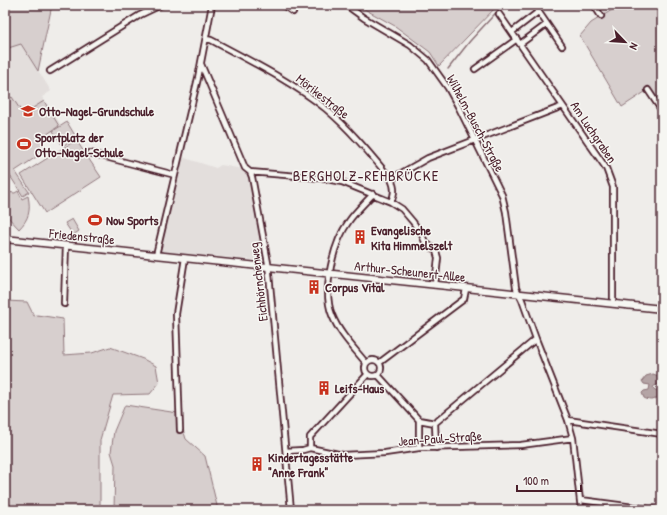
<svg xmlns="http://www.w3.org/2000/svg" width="667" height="515" viewBox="0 0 667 515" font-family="'Patrick Hand',sans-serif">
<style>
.built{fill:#e3dedc}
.green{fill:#d7cfce;stroke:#90777c}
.water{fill:#b4a4a5;stroke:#8a6f74}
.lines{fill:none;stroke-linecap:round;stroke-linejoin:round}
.stream{stroke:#8a6f74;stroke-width:1.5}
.minor-casing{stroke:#4a1f2b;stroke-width:8}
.major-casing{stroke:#4a1f2b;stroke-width:9}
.minor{stroke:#f6f6f2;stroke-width:4.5}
.major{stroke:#f6f6f2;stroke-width:6}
.labels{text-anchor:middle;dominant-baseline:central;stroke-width:3;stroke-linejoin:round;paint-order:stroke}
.street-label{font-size:13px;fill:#4a1f2b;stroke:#f6f6f2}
.poi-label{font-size:13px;font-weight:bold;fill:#4a1f2b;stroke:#f6f6f2;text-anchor:start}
.quarter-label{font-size:15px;letter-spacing:1px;fill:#4a1f2b;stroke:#f6f6f2}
</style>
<rect width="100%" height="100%" fill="#efedea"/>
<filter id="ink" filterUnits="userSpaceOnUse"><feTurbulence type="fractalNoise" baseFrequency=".025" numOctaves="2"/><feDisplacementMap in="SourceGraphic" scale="8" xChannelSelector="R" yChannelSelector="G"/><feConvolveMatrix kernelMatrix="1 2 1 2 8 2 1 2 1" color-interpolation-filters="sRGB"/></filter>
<g filter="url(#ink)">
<path class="built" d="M21,43l30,48 -9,6 19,28 -21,14 7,11 -32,21 14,21 -6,4 -18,-27v-120z
M182,157l34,11 5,-3 22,4 5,4 13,65 3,23 -106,-10z"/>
<path class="green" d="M5,5h47l-14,66 -17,-27 -16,5z
M357,5h141l-59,61 -9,-14 -35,-26z
M620,5h39l3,3v103l-14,-21 -26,17 -42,-71 11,-13z
M12,97l11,17 21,-13 15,25 -19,13 7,11 -32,21 14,21 -6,4 -18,-28v-67z
M67,122l9,15 -13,9 -10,-15z
M76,140l25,37 -56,36 -24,-38z
M18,191l4,8 6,-3c3,14 1,23 -9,33l-14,-15v-22l10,1z
M72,219l7,12 -6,4 -8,-12z
M5,301l22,1 7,14 3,-1 26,4 1,36 28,-2 18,-6 33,12 13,7 3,17 -9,11 -37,1 -13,45v70h-95z
M125,405l53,8 8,26 19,17 13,54h-104l1,-45 -4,-13 3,-21z"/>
<path class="water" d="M653,374l9,3v6l-8,3 -1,2 2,2h5l1,2c-3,8 -10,10 -17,6l-2,-5 2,-2 5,-1 1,-5 -6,-1 -2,-3 4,-5z"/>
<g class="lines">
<path class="stream" d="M448,69l22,-28 33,-36"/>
<defs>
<path id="minor" d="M283,5l10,7
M346,5l18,13 46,27 18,15 20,28 11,20 43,87 4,17 10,76 6,12 14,39 32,81 5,18 8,72
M534,5l28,41
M594,5l7,11
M499,14l107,154 7,19v117
M512,32l26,-20
M206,39l5,1c39,21 80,41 115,69 25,21 45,46 65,70 4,9 4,14 0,23
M520,44l27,-20
M201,64l44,104 5,4 2,5 16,86 23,247
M475,69l42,-30
M50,71l90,-56 21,-10
M648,90l14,21
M90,153l85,22
M250,172l71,6 21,4 49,20 11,7 11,13 9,13 3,7 11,9 2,7 -3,27
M391,179l37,-21 135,-52
M156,255l42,-177 14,-73
M64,304l2,-59
M365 368a8 8 0 1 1 16 0a8 8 0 1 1-16 0Z
M366,363c-12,-15 -27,-30 -34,-48 -10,-25 1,-72 17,-94 7,-10 16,-18 24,-27
M379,363l85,-64 2,-10
M378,375l41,45v28
M419,420l16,3
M568,420l94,14
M180,430l-4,-116 9,-56
M310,448l33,7 42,-2 34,-5 102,-3 52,-7
M436,448l-1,-25 101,-84
M286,451l17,-1 7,-2v-11l57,-62
M581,500l75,10"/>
<path id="major" d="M5,239l657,70"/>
</defs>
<use href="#minor" class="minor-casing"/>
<use href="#major" class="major-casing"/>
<use href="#minor" class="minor"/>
<use href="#major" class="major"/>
</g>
</g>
<defs>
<symbol id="school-bare" viewBox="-9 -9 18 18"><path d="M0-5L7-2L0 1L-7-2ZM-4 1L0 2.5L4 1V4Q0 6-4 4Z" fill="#c8321e" stroke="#f6f6f2" stroke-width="2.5" paint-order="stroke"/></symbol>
<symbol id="stadium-bare" viewBox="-9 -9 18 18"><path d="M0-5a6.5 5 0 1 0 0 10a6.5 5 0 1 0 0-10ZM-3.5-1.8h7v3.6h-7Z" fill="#c8321e" stroke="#f6f6f2" stroke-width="2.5" paint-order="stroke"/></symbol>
<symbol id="building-bare" viewBox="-9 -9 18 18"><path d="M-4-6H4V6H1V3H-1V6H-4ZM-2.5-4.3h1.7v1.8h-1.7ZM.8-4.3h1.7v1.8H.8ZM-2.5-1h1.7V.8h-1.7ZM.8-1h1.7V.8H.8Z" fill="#c8321e" stroke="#f6f6f2" stroke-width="2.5" paint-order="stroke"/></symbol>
</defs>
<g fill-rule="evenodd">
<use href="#school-bare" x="18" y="101" width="20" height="20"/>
<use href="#stadium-bare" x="14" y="134" width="20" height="20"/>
<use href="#stadium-bare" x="85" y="210" width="20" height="20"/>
<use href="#building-bare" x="350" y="227" width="20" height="20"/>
<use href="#building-bare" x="304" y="277" width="20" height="20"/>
<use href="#building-bare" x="314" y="378" width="20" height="20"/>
<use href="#building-bare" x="247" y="454" width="20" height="20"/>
</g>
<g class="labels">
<g class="street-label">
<text transform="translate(323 96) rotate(38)">Mörikestraße</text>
<text transform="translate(476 123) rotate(62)">Wilhelm-Busch-Straße</text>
<text transform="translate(594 132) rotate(56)">Am Luchgraben</text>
<text transform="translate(82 236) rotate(6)">Friedenstraße</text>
<text transform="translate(410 271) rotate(6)">Arthur-Scheunert-Allee</text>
<text transform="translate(258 282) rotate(-97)">Eichhörnchenweg</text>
<text transform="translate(440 438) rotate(-4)">Jean-Paul-Straße</text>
</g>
<g class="poi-label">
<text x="39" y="111">Otto-Nagel-Grundschule</text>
<text x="35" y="137">Sportplatz der<tspan x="35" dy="15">Otto-Nagel-Schule</tspan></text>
<text x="106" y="220">Now Sports</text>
<text x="371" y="230">Evangelische<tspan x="371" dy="15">Kita Himmelszelt</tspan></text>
<text x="325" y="287">Corpus Vital</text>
<text x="335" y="388">Leifs-Haus</text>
<text x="268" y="457">Kindertagesstätte<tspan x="268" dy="15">"Anne Frank"</tspan></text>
</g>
<g class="quarter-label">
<text x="366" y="175">BERGHOLZ-REHBRÜCKE</text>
</g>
</g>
<rect width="667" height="515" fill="none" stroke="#f6f6f2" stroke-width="20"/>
<rect x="10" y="10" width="647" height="495" fill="none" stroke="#4a1f2b" stroke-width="1.5" filter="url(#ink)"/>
<g transform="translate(625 42) rotate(115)" stroke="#f6f6f2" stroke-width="3" paint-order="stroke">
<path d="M0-3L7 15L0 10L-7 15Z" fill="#4a1f2b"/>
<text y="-6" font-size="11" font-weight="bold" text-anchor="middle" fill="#4a1f2b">N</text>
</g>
<path d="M517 485v6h64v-6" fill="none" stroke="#4a1f2b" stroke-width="2"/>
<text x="523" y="485" font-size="12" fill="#4a1f2b" stroke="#f6f6f2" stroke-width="3" paint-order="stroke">100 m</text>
</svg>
